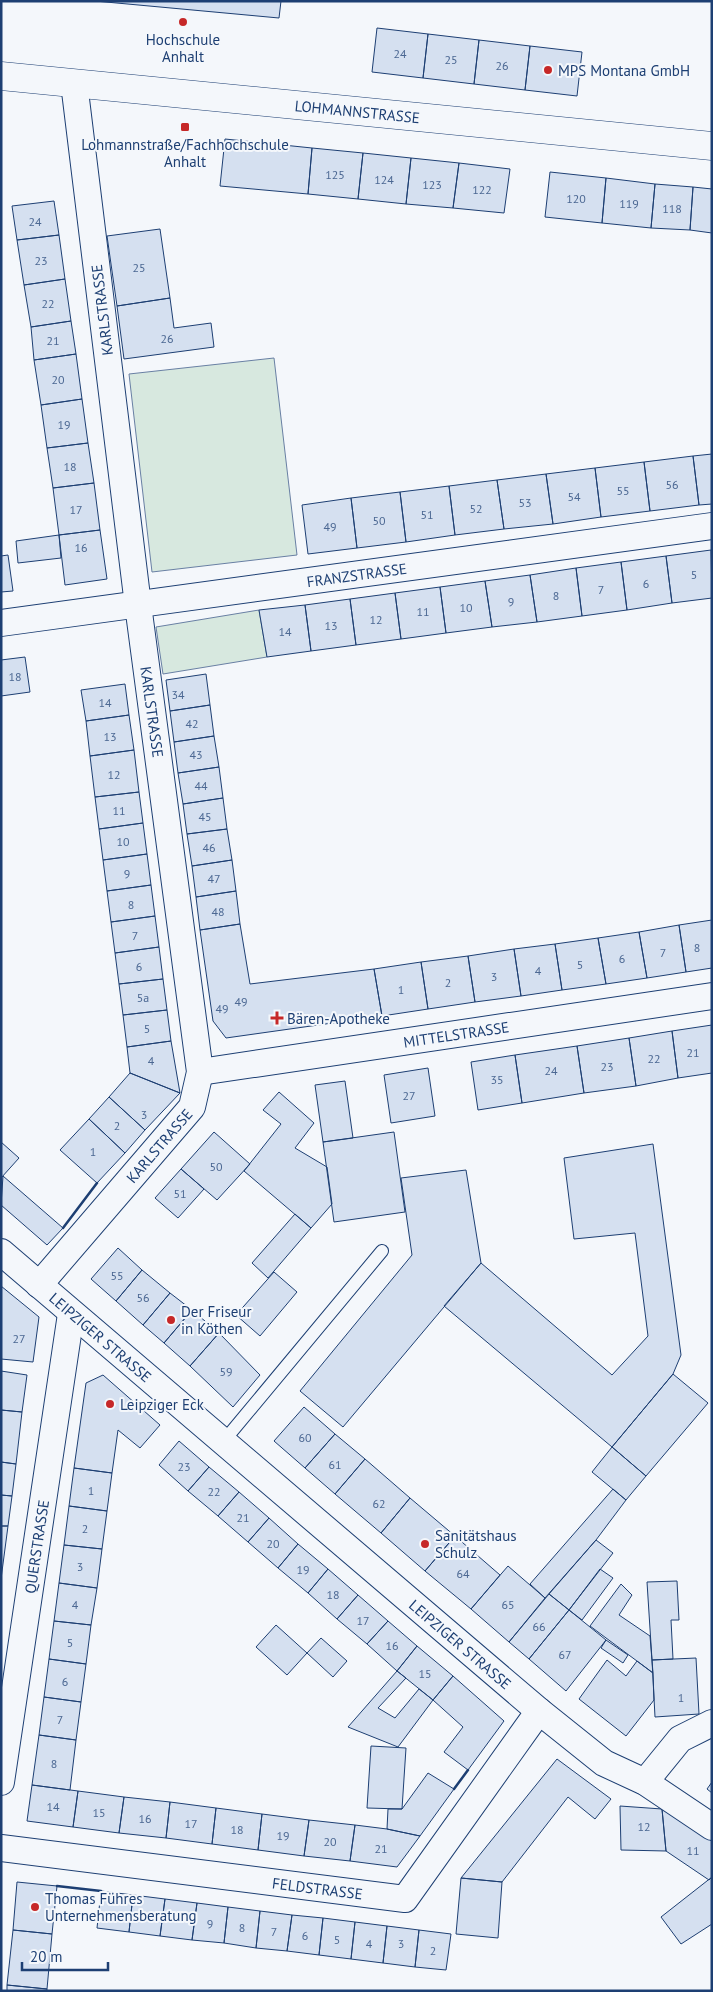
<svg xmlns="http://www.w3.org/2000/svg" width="713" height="1992" viewBox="0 0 713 1992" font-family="'PT Sans',sans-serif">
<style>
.green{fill:#d7e8df;stroke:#687fa3}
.building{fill:#d5e0f0;stroke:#1d3f73}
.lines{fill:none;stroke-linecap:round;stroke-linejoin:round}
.lane-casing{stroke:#1d3f73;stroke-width:14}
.street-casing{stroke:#1d3f73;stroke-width:28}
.secondary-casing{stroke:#1d3f73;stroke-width:29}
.lane{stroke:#f4f7fb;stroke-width:12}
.street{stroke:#f4f7fb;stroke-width:26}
.secondary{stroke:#f4f7fb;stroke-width:28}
.wall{stroke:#1d3f73;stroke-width:2.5}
.poi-dot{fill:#c62828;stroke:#f4f7fb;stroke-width:2}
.labels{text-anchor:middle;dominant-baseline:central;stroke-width:4;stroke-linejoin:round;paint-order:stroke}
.number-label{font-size:12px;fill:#4b6792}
.poi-label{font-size:15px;fill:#1d3f73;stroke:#f4f7fb;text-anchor:start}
.street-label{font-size:15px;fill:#1d3f73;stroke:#f4f7fb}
</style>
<rect width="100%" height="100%" fill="#f4f7fb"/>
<path class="green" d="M274,358l23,197 -145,17 -23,-198z
M259,610l8,47 -104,17 -7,-47z"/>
<path class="building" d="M95,1h186l-2,17z
M377,28l51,6 -5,44 -51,-6z
M428,34l51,6 -5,44 -51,-6z
M479,40l51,6 -5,44 -51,-6z
M530,46l52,6 -5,44 -52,-6z
M225,139l87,9 -4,46 -88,-8z
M312,148l51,5 -5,46 -50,-5z
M363,153l48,5 -5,46 -48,-5z
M411,158l48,5 -6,45 -47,-4z
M459,163l51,6 -6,44 -51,-5z
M550,172l56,6 -4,45 -57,-6z
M606,178l49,6 -4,44 -49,-5z
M655,184l38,3 -3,43 -39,-2z
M693,187l19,2v44l-22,-3z
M54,201l5,34 -42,5 -5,-34z
M160,229l10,69 -53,8 -10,-70z
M59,235l6,44 -41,6 -7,-45z
M65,279l6,42 -40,6 -7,-42z
M170,298l4,30 37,-5 3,24 -90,12 -7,-53z
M71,321l5,33 -42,6 -3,-33z
M76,354l6,45 -41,6 -7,-45z
M82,399l6,44 -41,5 -6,-43z
M88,443l6,40 -41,5 -6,-40z
M712,454v50l-13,1 -6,-49z
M693,456l6,49 -49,6 -6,-49z
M644,462l6,49 -49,6 -6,-49z
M595,468l6,49 -48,7 -7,-50z
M546,474l7,50 -49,5 -7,-49z
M497,480l7,49 -49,6 -6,-49z
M94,483l6,47 -41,5 -6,-47z
M449,486l6,49 -49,7 -6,-50z
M400,492l6,50 -49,6 -6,-50z
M351,498l6,50 -49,6 -6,-49z
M100,530l7,49 -42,6 -6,-50z
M59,535l2,23 -43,5 -2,-22z
M711,550l1,48 -40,5 -6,-47z
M8,555l5,36 -12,1v-36z
M666,556l6,47 -45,7 -6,-48z
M621,562l6,48 -45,6 -6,-48z
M576,568l6,48 -45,6 -7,-47z
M530,575l7,47 -45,5 -7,-46z
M485,581l7,46 -46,6 -6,-46z
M440,587l6,46 -45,6 -6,-46z
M395,593l6,46 -45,6 -6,-46z
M350,599l6,46 -45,6 -6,-46z
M305,605l6,46 -44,6 -8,-47z
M25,657l5,35 -29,4v-36z
M206,674l4,31 -40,6 -4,-31z
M125,684l4,31 -43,6 -5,-31z
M210,705l4,31 -40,6 -4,-31z
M129,715l5,35 -44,6 -4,-35z
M214,736l5,31 -41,6 -4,-31z
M134,750l5,42 -44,5 -5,-41z
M219,767l4,31 -40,6 -5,-31z
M139,792l4,31 -44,6 -4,-32z
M223,798l4,31 -40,5 -4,-30z
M143,823l4,31 -44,6 -4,-31z
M227,829l5,31 -40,6 -5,-32z
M147,854l4,31 -44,6 -4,-31z
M232,860l4,31 -40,6 -4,-31z
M151,885l4,31 -44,6 -4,-31z
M236,891l4,33 -40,6 -4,-33z
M155,916l4,31 -44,6 -4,-31z
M712,920v48l-26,4 -7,-47z
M240,924l10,60 124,-15 8,47 -156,22 -13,-17 -13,-91z
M679,925l7,47 -39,6 -8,-46z
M639,932l8,46 -41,6 -8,-46z
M598,938l8,46 -44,6 -7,-46z
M555,944l7,46 -41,6 -7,-47z
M159,947l4,32 -44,5 -4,-31z
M514,949l7,47 -46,6 -7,-46z
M468,956l7,46 -47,7 -7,-47z
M421,962l7,47 -46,7 -8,-47z
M163,979l4,31 -44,5 -4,-31z
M167,1010l4,31 -44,6 -4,-32z
M712,1025v48l-34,5 -6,-47z
M672,1031l6,47 -42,8 -7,-48z
M629,1038l7,48 -52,7 -7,-47z
M171,1041l9,52 -50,-20 -3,-26z
M577,1046l7,47 -62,10 -7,-48z
M515,1055l7,48 -44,7 -7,-48z
M428,1068l7,48 -44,7 -7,-48z
M130,1073l50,20 -35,37 -36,-33z
M345,1081l8,57 -30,4 -8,-57z
M279,1092l35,31 -19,25 32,19 5,37 -21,24 -67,-57 37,-47 -18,-14z
M109,1097l36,33 -20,23 -36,-34z
M89,1119l36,34 -28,30 -37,-33z
M214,1132l36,32 -33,36 -36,-31z
M394,1132l11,80 -71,10 -11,-80z
M1,1142l18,16 -18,20z
M653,1144l28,211 -8,19 -61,73 -168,-141 37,-43 131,112 36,-39 -13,-103 -61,6 -10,-81z
M181,1169l23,20 -26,29 -23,-20z
M466,1170l15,93 -138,164 -43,-36 112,-136 -11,-77z
M3,1176l60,52 -16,17 -46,-40z
M295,1214l16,14 -43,50 -16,-15z
M118,1248l24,22 -26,31 -25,-22z
M142,1270l28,23 -27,32 -27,-24z
M274,1272l23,20 -37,44 -24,-21z
M1,1286l38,31 -6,45 -32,-3z
M170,1293l22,17 -28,33 -21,-18z
M192,1310l27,23 -29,33 -26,-23z
M219,1333l41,42 -27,32 -43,-41z
M1,1371l26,4 -5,37 -21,-2z
M673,1374l35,29 -62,73 -34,-29z
M103,1375l57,50 -20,23 -22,-18 -6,43 -38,-5 12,-85z
M304,1407l31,27 -30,34 -31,-27z
M1,1410l21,2 -6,52 -15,-2z
M335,1434l30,25 -30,35 -30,-26z
M179,1441l30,26 -21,24 -29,-26z
M612,1447l34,29 -20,24 -34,-28z
M365,1459l45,39 -29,35 -46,-39z
M1,1462l15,2 -4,32 -11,-1z
M209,1467l30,25 -21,24 -30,-25z
M74,1468l38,5 -5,38 -38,-5z
M613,1489l13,11 -30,40 -51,58 -15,-14z
M239,1492l30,26 -21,24 -30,-26z
M1,1495l11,1 -4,30h-7z
M410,1498l45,38 -30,35 -44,-38z
M69,1506l38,5 -5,38 -38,-4z
M269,1518l29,26 -20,24 -30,-26z
M1,1526h7l-7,53z
M455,1536l45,39 -29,34 -46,-38z
M596,1540l17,13 -44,57 -20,-16z
M298,1544l30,25 -20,24 -30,-25z
M64,1545l38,4 -5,39 -38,-5z
M508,1566l37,32 -36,44 -38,-33z
M328,1569l30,26 -21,24 -29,-26z
M600,1569l13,9 -31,42 -13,-10z
M677,1581l2,39h-8l2,39 -21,1 -5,-78z
M59,1583l38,5 -6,37 -37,-4z
M621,1584l11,11 -13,20 31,21 3,37 -63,-47z
M549,1594l20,16 -40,49 -20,-17z
M358,1595l30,26 -21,23 -30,-25z
M569,1610l37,30 -40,51 -37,-32z
M54,1621l37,4 -5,39 -37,-5z
M388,1621l29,25 -20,25 -30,-27z
M276,1625l31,28 -20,22 -31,-28z
M321,1638l26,23 -14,16 -26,-24z
M606,1640l22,15 -5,8 -22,-15z
M417,1646l36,30 -20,24 -36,-29z
M696,1658l3,56 -44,3 -3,-57z
M49,1659l37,5 -5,38 -37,-5z
M607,1660l19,16 11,-15 16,12 1,27 -28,36 -47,-37z
M397,1671l9,7 -28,30 17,10 24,-29 14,11 -35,47 -50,-20z
M453,1676l51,45 -36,49 -24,-18 19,-25 -30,-27z
M44,1697l37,5 -5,38 -37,-5z
M39,1735l37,5 -6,50 -38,-5z
M371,1746l35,2 -4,61 -35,-1z
M557,1759l54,40 -16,20 -27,-22 -66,85 -41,-4z
M428,1773l26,16 -34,47 -33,-7 1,-20h14z
M712,1782v11l-5,-4z
M32,1785l46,6 -5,36 -46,-6z
M78,1791l46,6 -5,36 -46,-6z
M124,1797l46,5 -4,36 -47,-5z
M170,1802l46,6 -4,36 -46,-6z
M620,1806l42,3 4,42 -45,-1z
M216,1808l46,6 -4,36 -46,-6z
M662,1809l50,32v36l-3,3 -43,-29z
M262,1814l47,6 -5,36 -46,-6z
M309,1820l46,5 -5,36 -46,-5z
M355,1825l32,4 33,7 -23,31 -47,-6z
M712,1877v47l-31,20 -20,-27z
M461,1878l41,4 -4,56 -42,-4z
M17,1882l40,4 -5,48 -39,-4z
M101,1891l32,4 -4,37 -32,-4z
M133,1895l32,4 -5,37 -31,-4z
M165,1899l32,4 -5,37 -32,-4z
M197,1903l31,4 -4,36 -32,-3z
M228,1907l32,4 -4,37 -32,-5z
M260,1911l32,4 -5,36 -31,-3z
M292,1915l31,3 -4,37 -32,-4z
M323,1918l32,4 -4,37 -32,-4z
M355,1922l32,4 -4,37 -32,-4z
M387,1926l32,4 -4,37 -32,-4z
M13,1930l39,4 -5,55 -40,-4z
M419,1930l32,4 -5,36 -31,-3z
M7,1985l40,4v2h-40z"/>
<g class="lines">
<defs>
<path id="lane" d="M223,1442l159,-191"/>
<g id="street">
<path id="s1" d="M1,623l711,-97"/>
<path id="s2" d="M200,1072l512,-76"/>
<path id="s3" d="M1,1252l538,459 65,52 41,19 67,45"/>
<path id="s4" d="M39,1285l153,-178 8,-35 -62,-467 -64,-522"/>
<path id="s5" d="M1,1782l70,-468"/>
<path d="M645,1782l35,-43 32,-16"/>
<path id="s6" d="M1,1848l404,51 134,-188"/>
</g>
<g id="secondary">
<path id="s7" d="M1,76l711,70"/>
</g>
</defs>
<use href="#lane" class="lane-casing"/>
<use href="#street" class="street-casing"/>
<use href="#secondary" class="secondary-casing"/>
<use href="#lane" class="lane"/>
<use href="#street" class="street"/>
<use href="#secondary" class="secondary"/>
<path class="wall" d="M63,1228l34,-45
M454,1789l14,-19
M57,1886l44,5"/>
</g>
<g class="poi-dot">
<circle cx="183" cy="22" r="5"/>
<circle cx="548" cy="70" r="5"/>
<rect x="180" y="122" width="10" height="10" rx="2.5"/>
<path d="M274.5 1010.5h5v5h5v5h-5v5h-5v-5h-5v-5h5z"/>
<circle cx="171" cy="1320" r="5"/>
<circle cx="110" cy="1404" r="5"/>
<circle cx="425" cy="1544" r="5"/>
<circle cx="35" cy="1907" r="5"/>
</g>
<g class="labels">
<g class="number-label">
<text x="400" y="53">24</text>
<text x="451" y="59">25</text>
<text x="502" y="65">26</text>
<text x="335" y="174">125</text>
<text x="384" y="179">124</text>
<text x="432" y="184">123</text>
<text x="482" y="189">122</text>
<text x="576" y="198">120</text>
<text x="629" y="203">119</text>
<text x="672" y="208">118</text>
<text x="35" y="221">24</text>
<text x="41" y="260">23</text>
<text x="139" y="267">25</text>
<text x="48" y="303">22</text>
<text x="167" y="338">26</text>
<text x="53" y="340">21</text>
<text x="58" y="379">20</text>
<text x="64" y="424">19</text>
<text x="70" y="466">18</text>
<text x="672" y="484">56</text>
<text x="623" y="490">55</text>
<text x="574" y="496">54</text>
<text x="525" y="502">53</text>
<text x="476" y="508">52</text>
<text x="76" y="509">17</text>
<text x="427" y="514">51</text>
<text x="379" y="520">50</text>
<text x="330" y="526">49</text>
<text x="81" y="547">16</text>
<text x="694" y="574">5</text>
<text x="646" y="583">6</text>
<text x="601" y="589">7</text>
<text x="556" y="595">8</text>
<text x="511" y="601">9</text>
<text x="466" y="607">10</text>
<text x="423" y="611">11</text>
<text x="376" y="619">12</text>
<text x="331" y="625">13</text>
<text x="285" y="631">14</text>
<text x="15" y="676">18</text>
<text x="178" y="694">34</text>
<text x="105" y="702">14</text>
<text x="192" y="723">42</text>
<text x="110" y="736">13</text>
<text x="196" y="754">43</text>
<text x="114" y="774">12</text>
<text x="201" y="785">44</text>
<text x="119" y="810">11</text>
<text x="205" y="816">45</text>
<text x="123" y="841">10</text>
<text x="209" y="847">46</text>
<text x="127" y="873">9</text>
<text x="214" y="878">47</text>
<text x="131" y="904">8</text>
<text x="218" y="911">48</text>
<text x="135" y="935">7</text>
<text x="697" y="947">8</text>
<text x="663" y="952">7</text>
<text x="622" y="958">6</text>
<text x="580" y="964">5</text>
<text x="139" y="966">6</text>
<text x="538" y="970">4</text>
<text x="494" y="976">3</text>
<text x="448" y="982">2</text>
<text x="401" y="989">1</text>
<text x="143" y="997">5a</text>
<text x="241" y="1001">49</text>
<text x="222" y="1008">49</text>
<text x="147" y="1028">5</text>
<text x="693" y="1052">21</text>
<text x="654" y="1058">22</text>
<text x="151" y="1060">4</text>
<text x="607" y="1066">23</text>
<text x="551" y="1070">24</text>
<text x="497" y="1079">35</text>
<text x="409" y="1095">27</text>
<text x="144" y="1114">3</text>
<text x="117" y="1125">2</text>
<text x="93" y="1151">1</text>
<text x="216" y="1166">50</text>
<text x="180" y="1193">51</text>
<text x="117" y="1275">55</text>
<text x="143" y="1297">56</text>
<text x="19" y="1338">27</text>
<text x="226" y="1371">59</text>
<text x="305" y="1437">60</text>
<text x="335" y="1464">61</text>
<text x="184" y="1466">23</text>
<text x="91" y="1490">1</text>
<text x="214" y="1491">22</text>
<text x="379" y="1503">62</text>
<text x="243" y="1517">21</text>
<text x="85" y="1528">2</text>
<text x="273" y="1543">20</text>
<text x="80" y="1566">3</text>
<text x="303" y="1569">19</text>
<text x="463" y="1573">64</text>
<text x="333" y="1594">18</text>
<text x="75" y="1604">4</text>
<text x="508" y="1604">65</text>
<text x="363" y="1620">17</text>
<text x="539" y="1626">66</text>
<text x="70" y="1642">5</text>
<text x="392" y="1645">16</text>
<text x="565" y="1654">67</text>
<text x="425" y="1673">15</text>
<text x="65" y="1681">6</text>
<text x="681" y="1697">1</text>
<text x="60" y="1719">7</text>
<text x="54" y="1763">8</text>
<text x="53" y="1806">14</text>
<text x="99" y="1812">15</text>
<text x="145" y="1818">16</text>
<text x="191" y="1823">17</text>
<text x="644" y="1826">12</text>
<text x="237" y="1829">18</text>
<text x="283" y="1835">19</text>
<text x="330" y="1841">20</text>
<text x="381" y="1848">21</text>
<text x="693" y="1850">11</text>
<text x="210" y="1923">9</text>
<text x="242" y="1927">8</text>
<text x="274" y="1931">7</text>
<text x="305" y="1935">6</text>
<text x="337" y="1939">5</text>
<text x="369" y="1943">4</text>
<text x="401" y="1943">3</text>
<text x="433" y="1950">2</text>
</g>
<g class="poi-label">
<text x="183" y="39" text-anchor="middle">Hochschule<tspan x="183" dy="17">Anhalt</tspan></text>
<text x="558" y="70">MPS Montana GmbH</text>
<text x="185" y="144" text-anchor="middle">Lohmannstraße/Fachhochschule<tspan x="185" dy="17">Anhalt</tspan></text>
<text x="287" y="1018">Bären-Apotheke</text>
<text x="181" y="1311">Der Friseur<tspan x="181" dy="17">in Köthen</tspan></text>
<text x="120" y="1404">Leipziger Eck</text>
<text x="435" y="1535">Sanitätshaus<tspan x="435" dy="17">Schulz</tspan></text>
<text x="45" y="1898">Thomas Führes<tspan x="45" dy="17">Unternehmensberatung</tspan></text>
</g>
<g class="street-label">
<text stroke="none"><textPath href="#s7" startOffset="358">LOHMANNSTRASSE</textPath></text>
<text transform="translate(102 310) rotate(-97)">KARLSTRASSE</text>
<text stroke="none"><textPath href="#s1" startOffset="359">FRANZSTRASSE</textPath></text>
<text transform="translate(152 712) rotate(82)">KARLSTRASSE</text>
<text stroke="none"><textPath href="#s2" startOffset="259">MITTELSTRASSE</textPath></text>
<text stroke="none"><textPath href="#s4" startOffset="184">KARLSTRASSE</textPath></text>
<text stroke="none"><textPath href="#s3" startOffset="131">LEIPZIGER STRASSE</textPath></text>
<text stroke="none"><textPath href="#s5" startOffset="238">QUERSTRASSE</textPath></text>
<text stroke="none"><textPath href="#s3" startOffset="604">LEIPZIGER STRASSE</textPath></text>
<text stroke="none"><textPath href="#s6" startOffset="319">FELDSTRASSE</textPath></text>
</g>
</g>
<rect width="713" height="1992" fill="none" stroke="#1d3f73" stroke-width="5"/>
<path d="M22 1962v8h86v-8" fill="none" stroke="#1d3f73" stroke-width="2.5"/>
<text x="30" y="1962" font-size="15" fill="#1d3f73" stroke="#f4f7fb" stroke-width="4" paint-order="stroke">20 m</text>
</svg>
